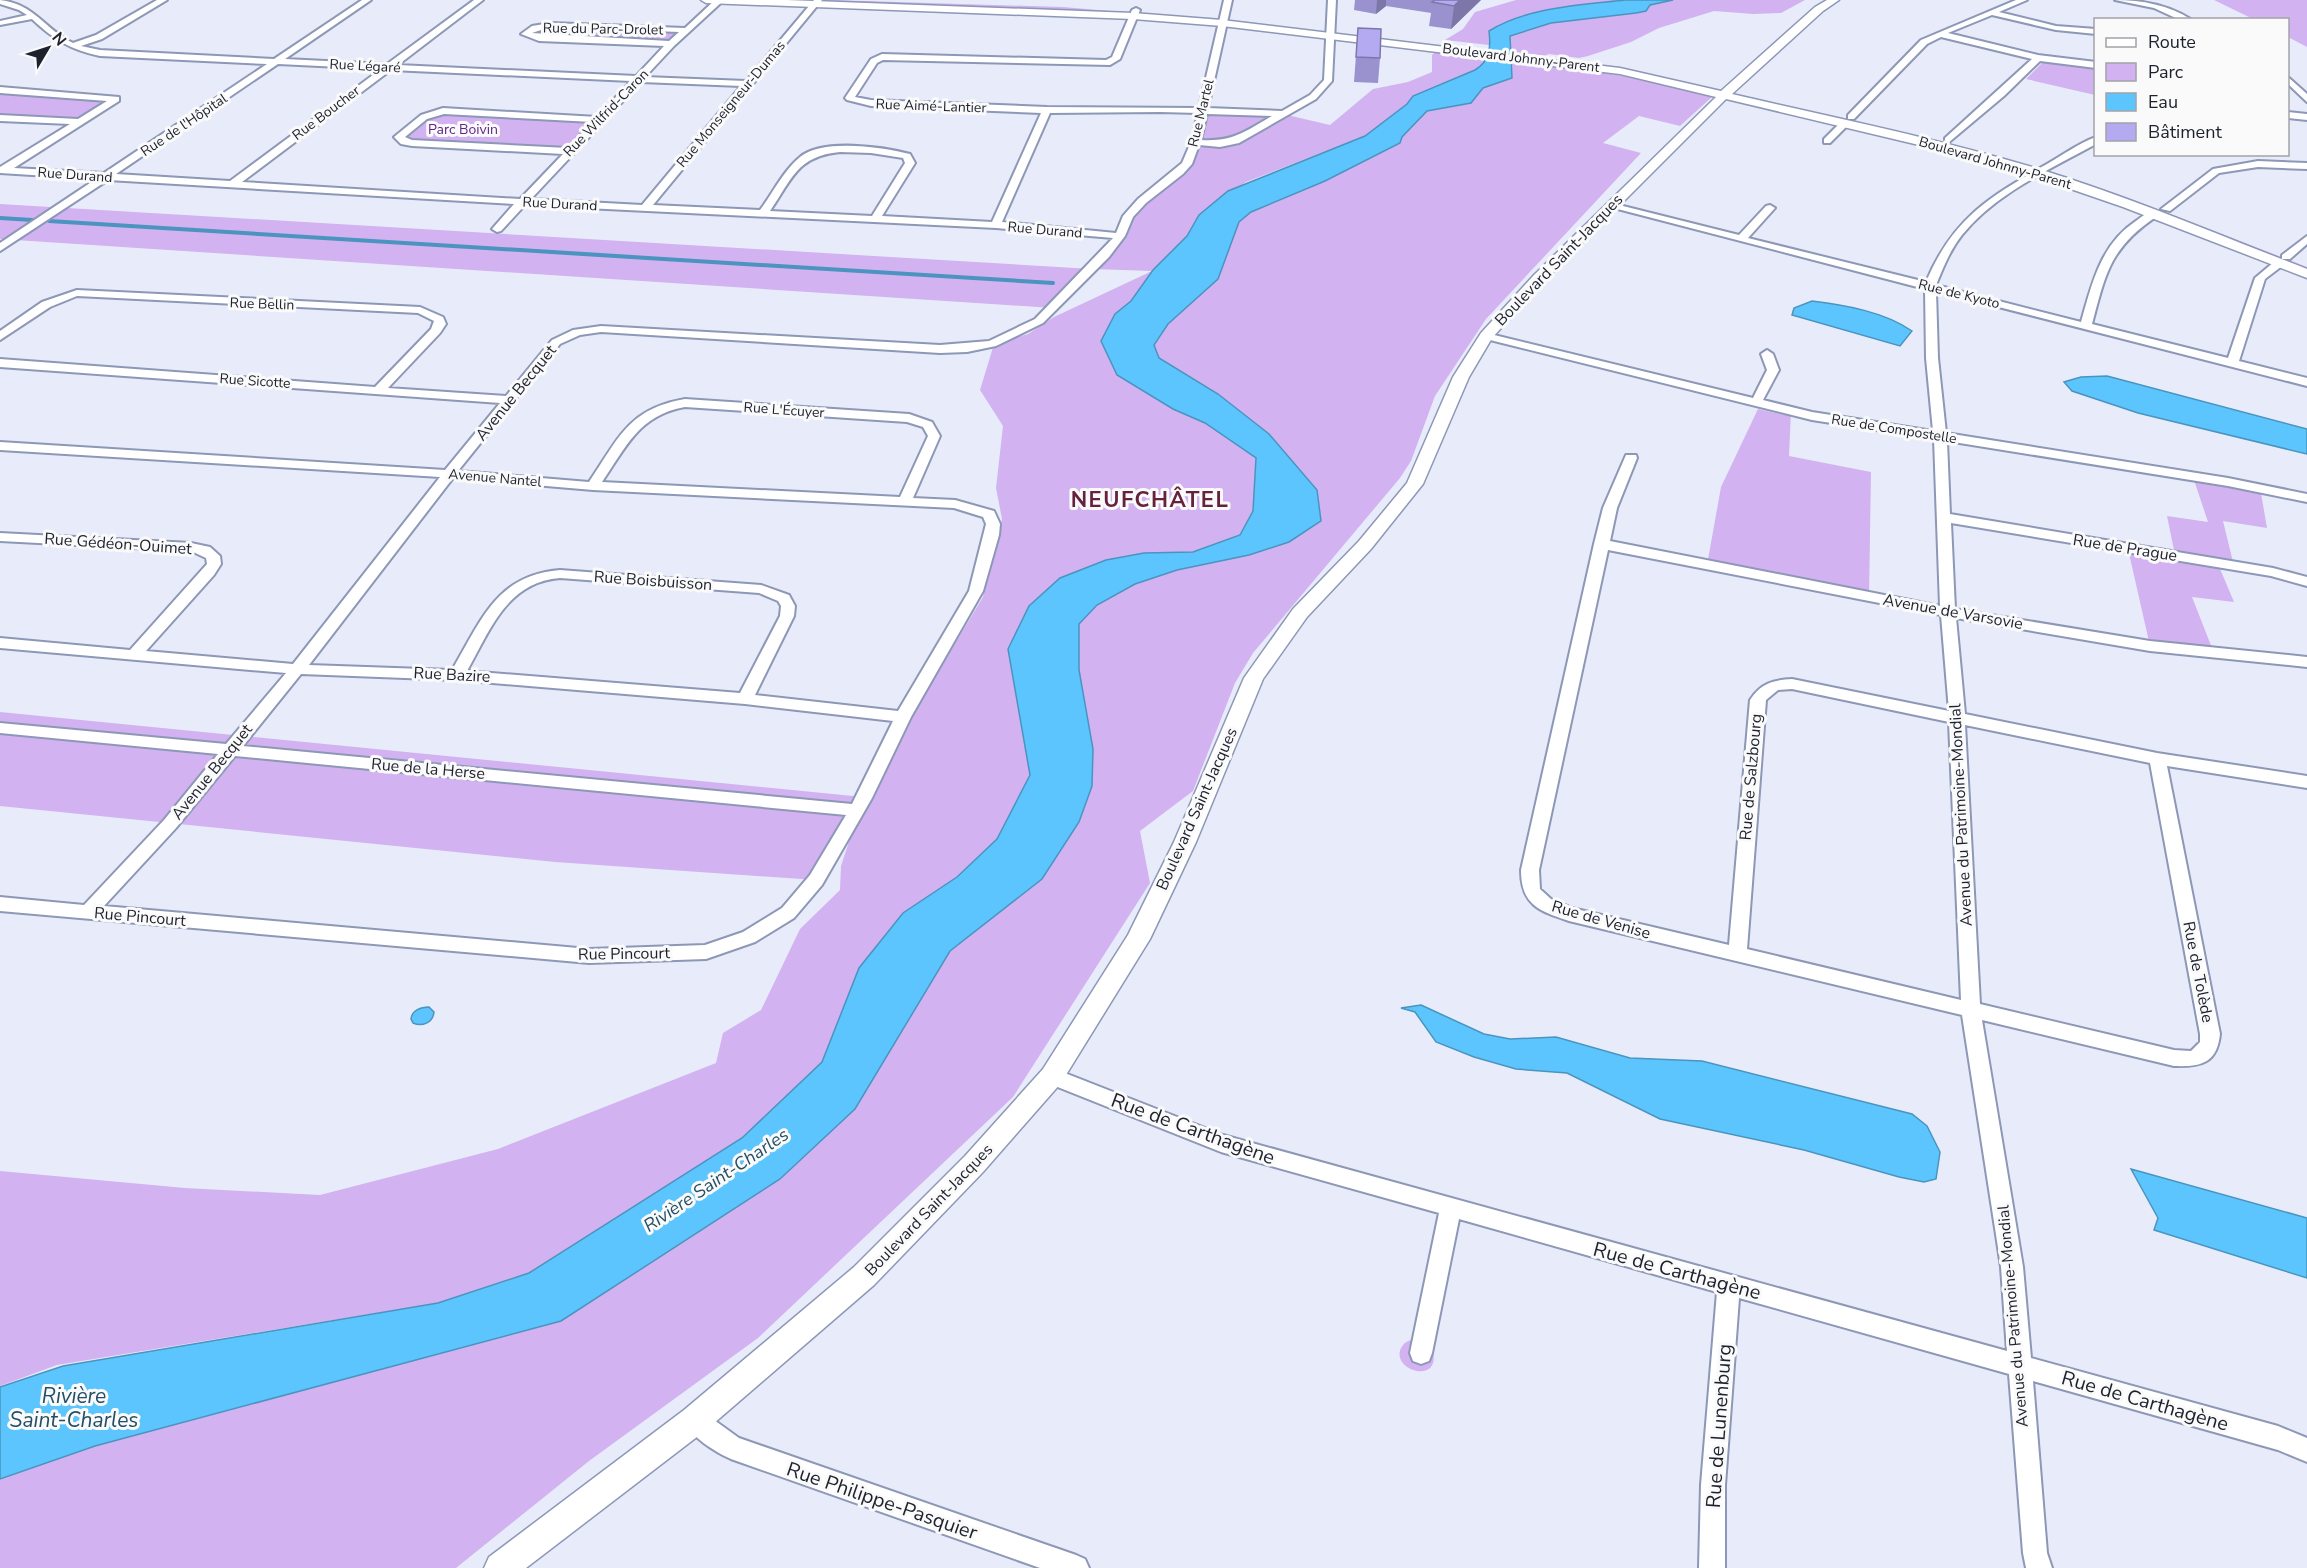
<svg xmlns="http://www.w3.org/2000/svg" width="2307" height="1568" viewBox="0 0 2307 1568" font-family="'Nunito Sans',sans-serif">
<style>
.green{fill:#d2b2f1}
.water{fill:#5dc5fd;stroke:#4a94bf;stroke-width:1.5}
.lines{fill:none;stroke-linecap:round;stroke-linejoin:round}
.stream{stroke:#4a94bf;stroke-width:4}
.minor-casing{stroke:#8d97b6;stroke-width:4}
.tertiary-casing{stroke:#8d97b6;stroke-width:3}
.minor{fill:#fff;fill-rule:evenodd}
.tertiary{fill:#fff;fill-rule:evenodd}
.wall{fill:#9a92cf}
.shaded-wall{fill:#7d77a9}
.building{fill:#b3aaf1;stroke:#7d77a9;stroke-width:1.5}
.labels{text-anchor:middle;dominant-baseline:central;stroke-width:6;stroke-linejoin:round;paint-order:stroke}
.far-street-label{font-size:14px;fill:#1d212d;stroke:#fafafa}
.far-park-label{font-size:14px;fill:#5f2687;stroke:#fafafa}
.street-label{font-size:16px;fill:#1d212d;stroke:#fafafa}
.water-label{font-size:18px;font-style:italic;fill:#234e65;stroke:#fafafa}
.near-street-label{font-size:20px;fill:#1d212d;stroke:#fafafa}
.near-water-label{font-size:21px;font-style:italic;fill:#234e65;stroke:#fafafa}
.district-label{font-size:22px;font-weight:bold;letter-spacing:1.5px;fill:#65223a;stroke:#fafafa}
</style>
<rect width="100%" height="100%" fill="#e8ecfa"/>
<path class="green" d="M832,0l231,7 59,5 -297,-11z
M1516,0h109l-98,15 -38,16v14l-44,-5 18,-11 12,-17z
M1673,0h132l-24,13 -28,1 -39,-3 -55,17 -28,14 -43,14 -9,2 -30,-4 -21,8 90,13 95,21 -33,30 -41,-10 -36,27 38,10 -155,166 -51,77 -24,65 -11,17 -147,175 -18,30 -42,108 -53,40 10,52 -137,214 -255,241 -169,123 -133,107h-456v-89l95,-33 466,-125 294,-212 95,-158 93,-73 36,-56 13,-36 1,-37 -14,-79v-46l17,-19 39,-21 42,-14 72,-15 40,-13 32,-21 -52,-87 -51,-40 -59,-36 -5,-13 14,-21 50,-45 21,-57 12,-10 74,-31 77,-44 25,-26 44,-8 12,-15 29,-10 -2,-42 41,-13 85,-10 14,-8z
M2214,0h93v47l-19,-10v-17l-35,-1z
M542,26l143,4 -14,14 -132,-6 -13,-6z
M1436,51l50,7 -2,7 -9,5 -62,26 -6,8 -42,32 -119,46 -47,33 -12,21 -34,34 -22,31 -16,13 15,69 43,26 32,14 51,35 -3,53 -13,24 -47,17 -49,1 -38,7 -46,18 -52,71 22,126 -33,64 -40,38 -54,36 -44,55 -37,94 -80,76 -213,135 -91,30 -381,62 -57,21v-215l185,17 135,7 178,-46 218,-86 7,-30 38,-23 39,-81 40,-39 1,-24 21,-64 -46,78 -261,-18 -555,-56v-94l863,85 120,-200 19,-78 -6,-31 7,-62 -23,-36 14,-46 34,-10 26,-17 98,-46 -60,-2 -39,39 -1053,-69v-35l1092,65 36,-53 59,-52 15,-54 81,4 47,11 43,-36 35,-7 24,-10v-17z
M2052,62l43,6v27l-69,-16 16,-16z
M0,90l113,7 -33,25 -80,-4z
M1746,96l194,45 83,24 -279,-68z
M436,113l165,7 -32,31 -157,-8 -11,-9z
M2062,175l67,23 178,69v4l-247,-95z
M1758,409l26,6 7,-4 -2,45 82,16 -2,125 -162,-32 14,-78z
M2193,477l68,16 6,35 -44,-7 11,45 -16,-2 16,38 -42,-5 22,56 -64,-7 -22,-97 47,6 -8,-39 41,6z
M1417,1339l15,9c12,38 -42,23 -31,0 4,-7 9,-8 16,-9z"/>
<path class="water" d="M1625,0h48l-23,5 -4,6 -10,2 -85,10 -41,13 2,42 -29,10 -12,15 -44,8 -25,26 -2,6 -75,38 -74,31 -12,10 -21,57 -50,45 -14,21 5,13 59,36 51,40 48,56 4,31 -32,21 -40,13 -72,15 -42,14 -38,21 -18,19v46l14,79 -1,37 -13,36 -37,57 -92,72 -95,158 -75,70 -219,142 -466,125 -95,33v-92l63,-21 375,-63 91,-30 213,-135 80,-76 37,-94 44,-55 54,-36 40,-38 33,-64 -22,-126 21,-43 31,-28 46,-18 38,-7 49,-1 47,-17 13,-24 3,-53 -51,-35 -32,-14 -56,-34 -16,-34 14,-27 16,-13 22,-31 34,-34 12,-21 29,-24 137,-55 42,-32 6,-8 62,-26c15,-9 16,-22 14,-39 39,-24 92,-26 136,-31z
M1812,301c33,4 73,11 100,30l-12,15 -108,-31 2,-7z
M2107,376l200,53v25l-169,-41 -66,-22 -8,-9 17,-5z
M1421,1005l63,29 26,5 46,-2 74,21 72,3 210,53 15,12 13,26 -4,27 -12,3 -25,-5 -95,-27 -144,-31 -93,-46 -51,-4 -42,-12 -38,-15 -21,-30 -14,-4z
M429,1007l5,5c-1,11 -12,15 -21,11l-2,-4c1,-9 10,-12 18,-12z
M2131,1169l176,49v60l-153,-48 4,-12z"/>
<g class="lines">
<path class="stream" d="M0,218l32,2
M49,221l1004,62"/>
<defs>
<path id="minor" d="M0,0c35,4 44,29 73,43l23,-8 61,-35h10l-65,39 -21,7 19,4 174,9 88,-59h9l-86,59 102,5 87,-64h9l-85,65 238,11 28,-30 -125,-5 -18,-7 11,-8 18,-3 135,5 30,-28h9l-50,46 -29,31 101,4 68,-81h8l-169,205 107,5c13,-17 23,-39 40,-53 22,-19 84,-10 110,-3l5,9 -33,53 110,6 49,-109 -170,-7 -24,-6 -2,-2 26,-39 11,-5 224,6 6,-3 20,-47 4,-2 4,2 -20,49 -10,6 -227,-5 -6,3 -22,34 16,3 176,7 152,1 25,-108h8l-24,108 74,3 28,-16 14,-15 4,-80h8l-4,81 -16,18 -77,44 -19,4 -21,-2 -7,19 -9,10 -37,29 -13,14 -8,19 -16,21 -66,66 -47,23 -29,6 -27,1 -339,-21 -21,3 -20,9 -102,127 131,11c30,-44 39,-73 96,-83l224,15 23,8 8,14 -27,62 42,2 39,11 6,13 -1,11 -16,56 -72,126 -39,81 -50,87 -28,33 -39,24 -49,17 -117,4 -589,-52v-14l84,8 80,-85 54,-66 -218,-21v-10l226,21 60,-71 -286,-25v-10l130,12 77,-86 -1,-6 -15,-7 -191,-10v-8l191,10 19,4 10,9 1,8 -7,11 -68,76 147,13 147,-187 -440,-27v-8l445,28 55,-67 -500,-36v-8l375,28 56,-58 3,-8 -16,-8 -341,-17 -27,11 -50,33v-9l42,-29 35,-12 343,17 23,10 3,7 -6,9 -52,55 118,8 46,-56 21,-10 28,-4 339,19 49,-4 46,-22 78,-81 -117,-10 -471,-23 -24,26 -4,1 -5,-3 22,-25 -406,-24 -108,71v-8l96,-64 -96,-6v-6l70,-43 -70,-3v-6l78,4 29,-18 -107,-8v-6l119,10v4l-105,67 90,5 163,-109 -167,-8c-29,-6 -47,-17 -68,-37l-32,6v-4l27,-6 -8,-5 -19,-6zM550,27l129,5 -10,9 -137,-8zM278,64l103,5 -151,112 -114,-7zM391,70l240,11 -34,36 -154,-9 -22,7 -27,22 7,7 11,2 151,8 -43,45 -278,-17zM641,82l100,4 -99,119 -111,-6zM1160,112l38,1 -7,29 -9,21 -44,36 -15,17 -7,17 -114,-11 48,-109zM444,114l148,8 -24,26 -156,-8 -7,-3 22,-18zM1207,114l65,2c-26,15 -39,26 -71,24zM840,152l31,1 32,5 2,5 -33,53 -102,-5c22,-32 27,-55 70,-59zM685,407l222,15 16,5 5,9 -28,61 -298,-15c24,-35 37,-67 83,-75zM453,478l140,12 361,18 29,9 3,7 -17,67 -71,120 -143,-16 39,-79 1,-10 -6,-11 -28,-10 -201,-15c-64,5 -79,51 -108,100l-143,-5zM560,578l199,15 19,8 3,5 -1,10 -40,77 -273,-22c23,-41 40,-89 93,-93zM301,674l156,6 288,24 148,17 -41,83 -609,-58zM235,756l611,59 -36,60 -28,33 -39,24 -38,13 -116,4 -485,-43 72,-78z
M2016,0h11l-28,12 57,14 40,3v5l-40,-4 -64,-15 -44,18 90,22 58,7v6l-56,-7 -36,35 -56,47 -3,-1v-4l87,-79 -91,-22 -14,7 -73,75h-6v-4l73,-75z
M2115,0c27,0 54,5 77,20h-12l-26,-12z
M2288,77l19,17v8l-19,-18z
M2288,112l19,2v6l-19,-2z
M1841,122l8,2 -19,19h-6v-4z
M2096,137v7c-47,26 -100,49 -134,91 -12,15 -19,33 -26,50l145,37c11,-39 20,-78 55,-101 7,-5 12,-10 21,-9v4c-47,32 -51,56 -65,108l136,34 27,-80 19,-16h8v4l-17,13 -26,82 68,17v8l-371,-95 2,67 8,75 282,45 79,16v8l-79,-16 -281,-45 3,73 323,54 34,9v9l-36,-10 -320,-53 4,86 195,32 157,16v10l-157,-16 -194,-33 9,96 192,39 150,23v12l-140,-22 53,268c-3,30 -20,33 -46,32l-192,-46 41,247 8,91 247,68 29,12v24l-29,-12 -245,-69 14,172 5,15h-26l-3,-15 -14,-179 -270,-76 -14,187v83h-26l2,-83 16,-193 -258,-73 -27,134 -3,8 -8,3 -8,-3 -3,-8 29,-140 -218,-61 -176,-70 -3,-6 3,-6 7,-2 171,67 784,216 -6,-84 -39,-252 -393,-94c-30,-10 -48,-16 -48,-51l73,-326 9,-36 23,-53h10l1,3 -20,50 -7,33 330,65 -6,-167 -122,-19 -330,-82 -2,-2 6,-3 267,65 14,-28 -6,-16 6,-4 6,4 6,16 -16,30 49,12 121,19 -7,-73 -1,-69 -319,-83 5,-3 128,32 27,-29 4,-1 5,3 -27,30 178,44c27,-64 63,-85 121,-118 16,-9 32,-21 49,-27zM1608,550l333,65 8,96 -157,-32c-19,1 -31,4 -42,21l-21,245 -157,-37 -21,-9 -11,-10 -1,-19zM1792,689l157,33 12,278 -214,-51 19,-249 12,-10zM1965,725l185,38 50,271v8l-9,9 -17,-1 -194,-46z
M2258,161l49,2v6l-49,-2 -39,6 -49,38 -9,-2 52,-40z
M2307,236v8l-17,15h-8v-4z
M695,1408l8,4 36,26 337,117 9,4 4,9h-49l-309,-109c-16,-7 -41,-23 -48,-39l4,-8z"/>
<path id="tertiary" d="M701,0h86l346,13 89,7 398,48 101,23 94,-84 12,-7h12l-16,11 -91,83c103,24 208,45 310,76 90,28 177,65 265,99v9l-184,-71 -90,-31 -93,-26 -214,-51 -182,182 -52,57 -23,39 -46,107 -52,65 -64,68 -44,62 -67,163 -46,97 -89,144 -78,89 -109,113 -168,145 -180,138h-42l5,-11 195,-147 170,-143 111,-111 78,-87 85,-134 46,-93 70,-164 49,-69 66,-68 48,-58 46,-106 28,-44 53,-58 182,-178 -96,-23 -398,-48 -89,-7 -427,-16z"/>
</defs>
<use href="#minor" class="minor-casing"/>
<use href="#tertiary" class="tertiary-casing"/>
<use href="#minor" class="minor"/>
<use href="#tertiary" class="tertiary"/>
</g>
<path class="wall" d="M1355,0h126l-30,29 -22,-3 2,-13 -45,-7 -10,8 -22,-4z
M1358,28l22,30 -2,25 -24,-1z"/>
<path class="shaded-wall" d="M1377,0h9v6l-10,8z
M1460,0h21l-30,29 3,-23z"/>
<path class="building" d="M1435,0h25l-6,6 -22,-4z
M1358,28l23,1 -1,29 -24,-1z"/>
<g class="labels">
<g class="far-street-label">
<text transform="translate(603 29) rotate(1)">Rue du Parc-Drolet</text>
<text transform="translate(1521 58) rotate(7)">Boulevard Johnny-Parent</text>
<text transform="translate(365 66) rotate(3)">Rue Légaré</text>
<text transform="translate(731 104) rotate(-50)">Rue Monseigneur-Dumas</text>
<text transform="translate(931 106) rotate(2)">Rue Aimé-Lantier</text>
<text transform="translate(326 113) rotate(-37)">Rue Boucher</text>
<text transform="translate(606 113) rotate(-46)">Rue Wilfrid-Caron</text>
<text transform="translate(1201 113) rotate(-76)">Rue Martel</text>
<text transform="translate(184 125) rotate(-34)">Rue de l'Hôpital</text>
<text transform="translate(1995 163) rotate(16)">Boulevard Johnny-Parent</text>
<text transform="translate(75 175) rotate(4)">Rue Durand</text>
<text transform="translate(560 204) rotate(3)">Rue Durand</text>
<text transform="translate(1045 230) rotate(5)">Rue Durand</text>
<text transform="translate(1959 294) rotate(14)">Rue de Kyoto</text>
<text transform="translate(262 304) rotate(2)">Rue Bellin</text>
<text transform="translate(255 381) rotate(4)">Rue Sicotte</text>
<text transform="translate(784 410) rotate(4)">Rue L'Écuyer</text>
<text transform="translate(1894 429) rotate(9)">Rue de Compostelle</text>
<text transform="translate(495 478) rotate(5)">Avenue Nantel</text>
</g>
<g class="far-park-label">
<text x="463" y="129">Parc Boivin</text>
</g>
<g class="street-label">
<text transform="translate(1559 260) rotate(-46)">Boulevard Saint-Jacques</text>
<text transform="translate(516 393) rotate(-51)">Avenue Becquet</text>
<text transform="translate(118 544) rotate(4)">Rue Gédéon-Ouimet</text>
<text transform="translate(2125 548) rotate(9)">Rue de Prague</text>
<text transform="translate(653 581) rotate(4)">Rue Boisbuisson</text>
<text transform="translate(1953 612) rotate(10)">Avenue de Varsovie</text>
<text transform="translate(452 675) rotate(3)">Rue Bazire</text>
<text transform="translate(428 769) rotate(5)">Rue de la Herse</text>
<text transform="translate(212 772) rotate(-51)">Avenue Becquet</text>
<text transform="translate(1751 777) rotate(-85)">Rue de Salzbourg</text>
<text transform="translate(1197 809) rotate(-66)">Boulevard Saint-Jacques</text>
<text transform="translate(1961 815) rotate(-93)">Avenue du Patrimoine-Mondial</text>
<text transform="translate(140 917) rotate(5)">Rue Pincourt</text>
<text transform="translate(1601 920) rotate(16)">Rue de Venise</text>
<text transform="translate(624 954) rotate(-1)">Rue Pincourt</text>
<text transform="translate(2198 972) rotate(79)">Rue de Tolède</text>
<text transform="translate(929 1210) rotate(-46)">Boulevard Saint-Jacques</text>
<text transform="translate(2013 1316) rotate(-95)">Avenue du Patrimoine-Mondial</text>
</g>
<g class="water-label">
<text transform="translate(716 1180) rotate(-34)">Rivière Saint-Charles</text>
</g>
<g class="near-street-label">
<text transform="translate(1193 1129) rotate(20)">Rue de Carthagène</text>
<text transform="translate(1677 1271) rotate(15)">Rue de Carthagène</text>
<text transform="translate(2145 1401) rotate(16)">Rue de Carthagène</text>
<text transform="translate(1719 1426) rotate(-86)">Rue de Lunenburg</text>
<text transform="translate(882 1501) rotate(19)">Rue Philippe-Pasquier</text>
</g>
<g class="near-water-label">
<text x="74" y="1396">Rivière<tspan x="74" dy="24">Saint-Charles</tspan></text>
</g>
<g class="district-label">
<text x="1150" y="500">NEUFCHÂTEL</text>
</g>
</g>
<rect x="2094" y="18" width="195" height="138" fill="#fafafa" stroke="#a2a3a8" stroke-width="1.5"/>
<rect x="2106" y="38" width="30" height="9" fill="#ffffff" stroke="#a2a3a8" stroke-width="1.5"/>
<text x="2148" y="48" font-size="18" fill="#1d212d">Route</text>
<rect x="2106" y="63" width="30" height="18" fill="#d2b2f1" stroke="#a2a3a8" stroke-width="1.5"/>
<text x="2148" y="78" font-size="18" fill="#1d212d">Parc</text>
<rect x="2106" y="93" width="30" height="18" fill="#5dc5fd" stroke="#a2a3a8" stroke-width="1.5"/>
<text x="2148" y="108" font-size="18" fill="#1d212d">Eau</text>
<rect x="2106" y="123" width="30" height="18" fill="#b3aaf1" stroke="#a2a3a8" stroke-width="1.5"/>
<text x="2148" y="138" font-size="18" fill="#1d212d">Bâtiment</text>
<g transform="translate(48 48) rotate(51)" stroke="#fafafa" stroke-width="4.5" paint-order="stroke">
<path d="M0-4.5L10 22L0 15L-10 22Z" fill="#1d212d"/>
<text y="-9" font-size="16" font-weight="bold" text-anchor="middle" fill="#1d212d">N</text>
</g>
</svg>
